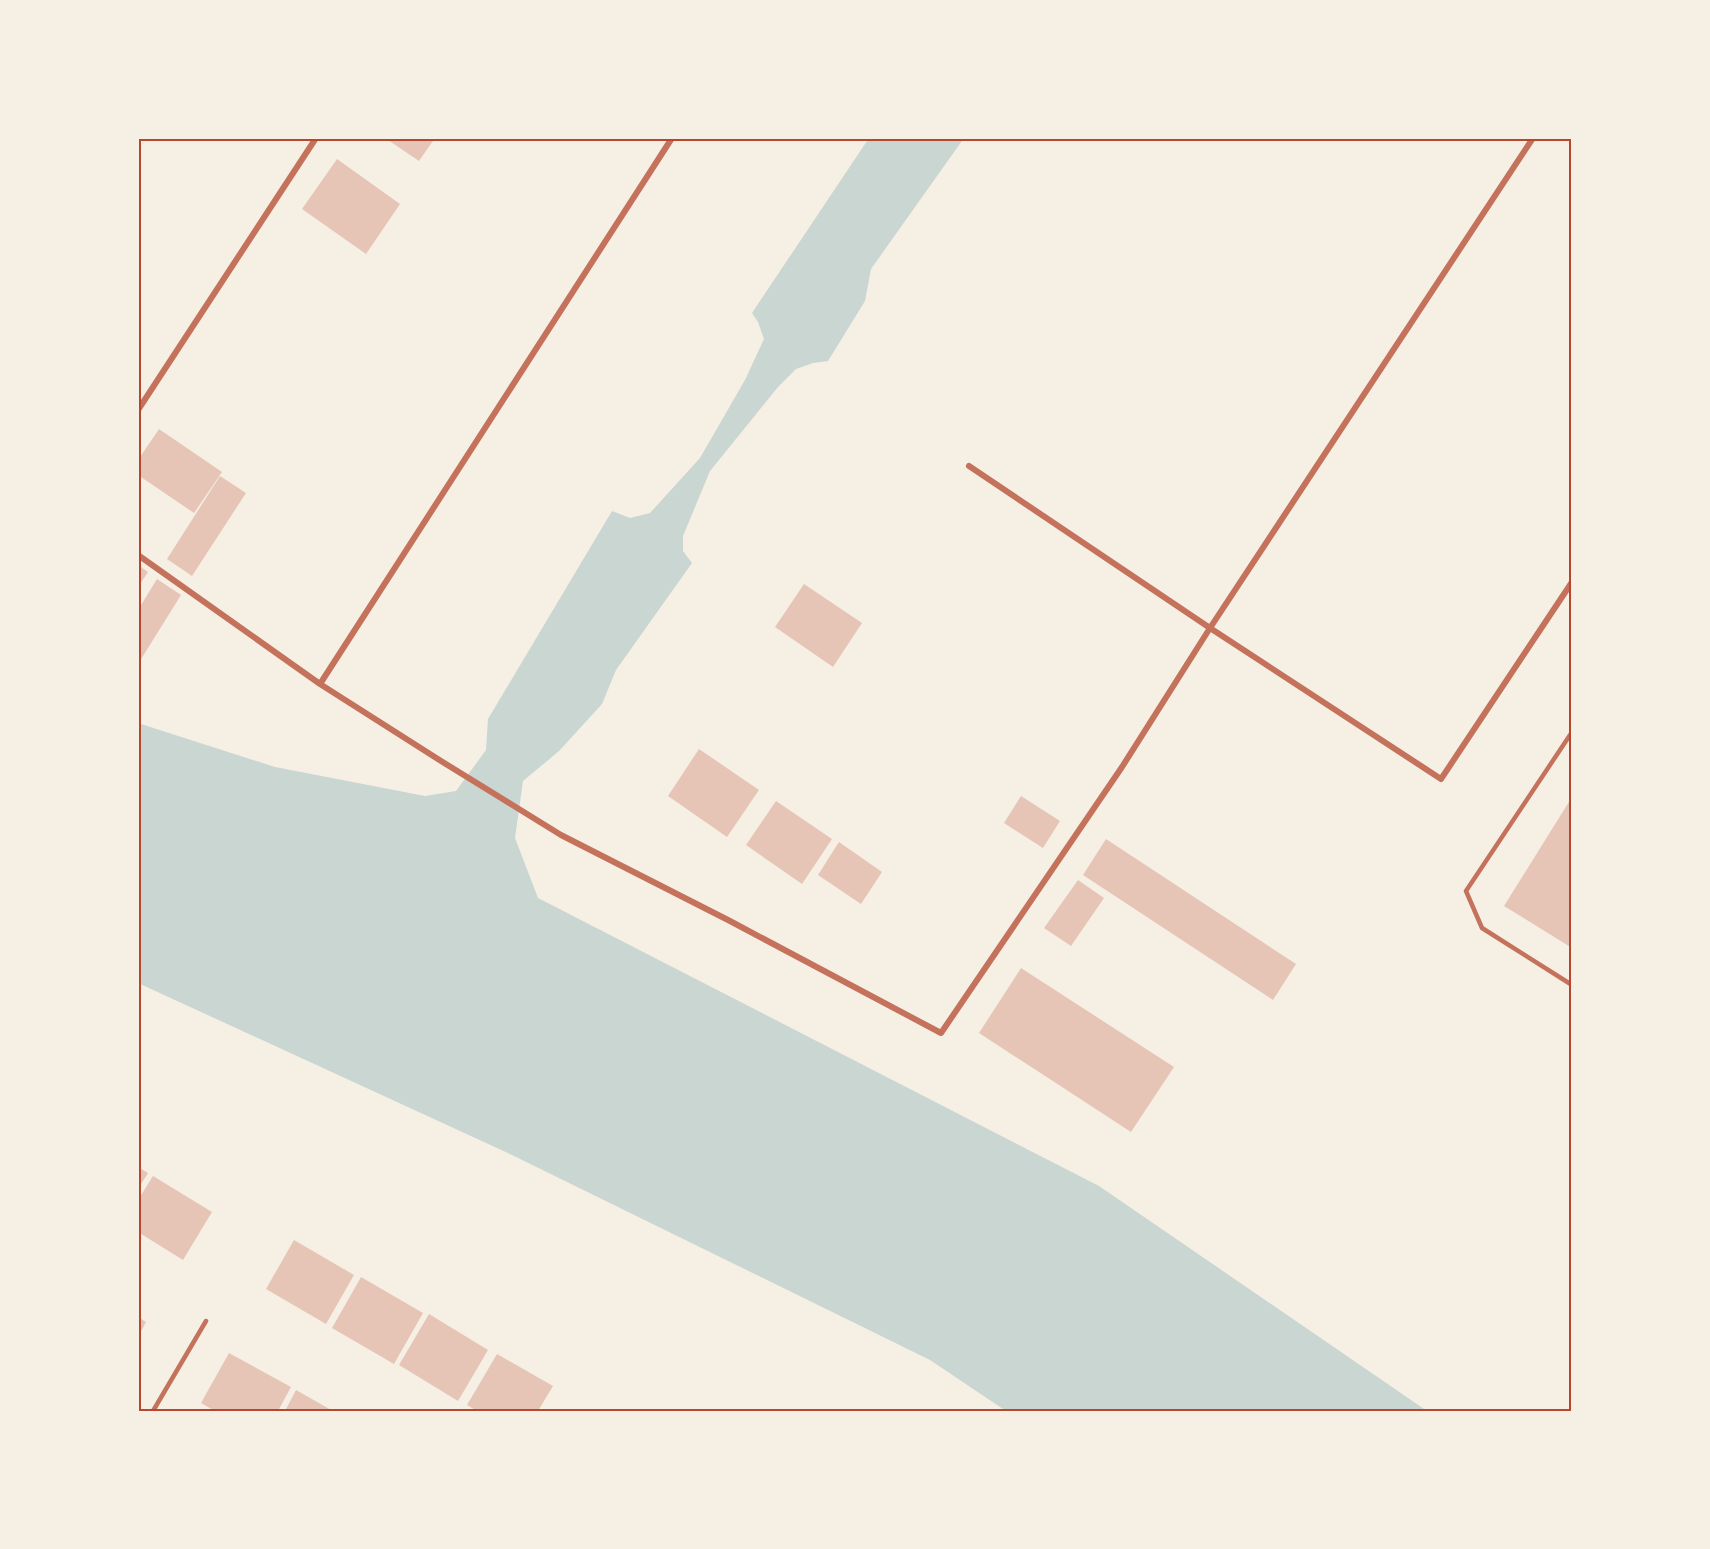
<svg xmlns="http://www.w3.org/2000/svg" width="1710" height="1549" viewBox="0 0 1710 1549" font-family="Raleway,sans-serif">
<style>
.water{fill:#c9d6d2}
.building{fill:#e6c5b7}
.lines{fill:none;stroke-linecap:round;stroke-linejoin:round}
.service{stroke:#c5725c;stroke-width:4.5}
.minor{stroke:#c5725c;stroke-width:6}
.neatline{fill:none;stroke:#b5482f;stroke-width:2}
</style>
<rect width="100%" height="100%" fill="#f6efe4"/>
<path class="water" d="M869,138h95l-93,131 -6,32 -37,60 -15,2 -17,6 -18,18 -68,84 -27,65v15l9,12 -76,107 -14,34 -43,47 -36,30 -8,57 23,60 561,288 328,225h-421l-76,-51 -418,-205 -374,-172v-260l137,44 150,29 31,-5 30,-41 2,-31 124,-208 18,7 20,-5 50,-55 45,-78 19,-41 -6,-17 -6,-9z"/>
<path class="building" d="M385,138h50l-16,23z
M337,159l63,45 -34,50 -64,-45z
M159,429l63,43 -28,41 -56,-38v-15z
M220,476l26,17 -54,83 -25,-17z
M138,565l10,7 -10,15z
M157,579l24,16 -43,69v-54z
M804,584l58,39 -29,44 -58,-40z
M699,749l60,41 -32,47 -59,-41z
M1021,796l39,25 -17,27 -39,-25z
M1572,797v151l-68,-42z
M776,801l56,38 -30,45 -56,-39z
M1106,839l190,125 -23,36 -190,-125z
M839,842l43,30 -21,32 -43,-29z
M1078,880l26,18 -33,48 -27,-18z
M1021,968l153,99 -43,65 -152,-99z
M138,1167l10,6 -10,16z
M153,1176l59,36 -29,48 -45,-28v-32z
M294,1240l60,35 -28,49 -60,-35z
M361,1277l62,36 -29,51 -62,-36z
M429,1314l59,36 -30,51 -59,-36z
M138,1317l8,5 -8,15z
M229,1353l62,34 -13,24h-63l-14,-8z
M497,1354l56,32 -15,25h-61l-10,-6z
M296,1390l37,21h-48z"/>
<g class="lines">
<path class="service" d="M1572,732l-106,159 16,37 90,57
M153,1411l53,-90"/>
<path class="minor" d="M138,410l178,-272
M969,466l241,162 231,151 131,-197
M138,555l182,129 121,77 120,74 169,86 211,112 181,-266 88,-139 323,-490
M320,684l352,-546"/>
</g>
<rect width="1710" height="1549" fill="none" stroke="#f6efe4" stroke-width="279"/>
<rect x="140" y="140" width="1430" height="1270" class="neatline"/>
</svg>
